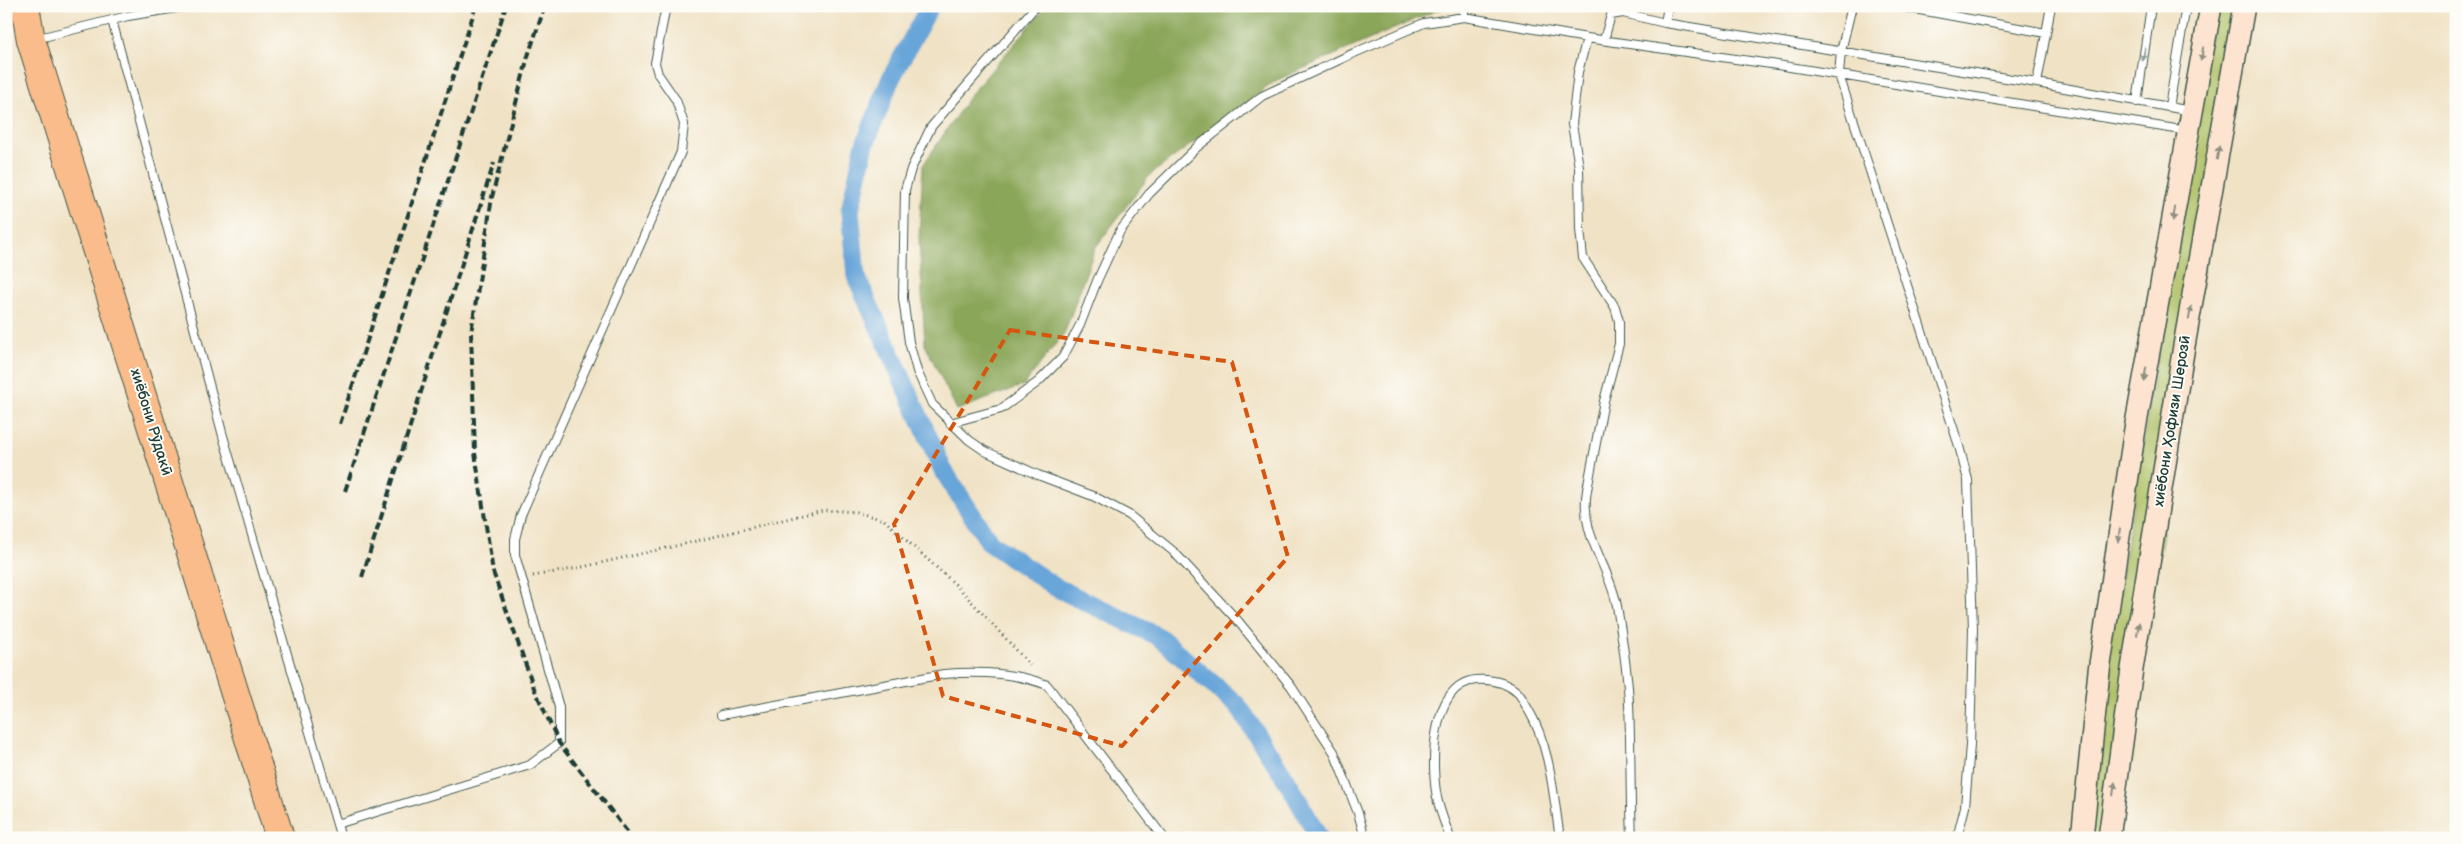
<svg xmlns="http://www.w3.org/2000/svg" width="2462" height="844" viewBox="0 0 2462 844" font-family="'Balsamiq Sans',sans-serif">
<style>
.green{fill:#adbf63;stroke:#667e4c}
.forest{fill:#8aa659;stroke:#547246}
.lines{fill:none;stroke-linecap:round;stroke-linejoin:round}
.canal{stroke:#67a5d9;stroke-width:19}
.lane-casing{stroke:#3e564a;stroke-width:10}
.secondary-casing{stroke:#3e564a;stroke-width:24}
.highway-casing{stroke:#3e564a;stroke-width:30}
.path{stroke:#3e564a;stroke-width:3;stroke-dasharray:1 4;stroke-linecap:butt}
.lane{stroke:#fff;stroke-width:8}
.secondary{stroke:#fde4d0;stroke-width:21}
.highway{stroke:#f9bc8a;stroke-width:28}
.rail{stroke:#1f3d34;stroke-width:4;stroke-dasharray:8 4;stroke-linecap:butt}
.oneway{fill:#8f9e9a}
.oneway2{fill:#8e9082}
.marked{fill:none;stroke:#d45610;stroke-width:4;stroke-dasharray:10 6;stroke-linejoin:round}
.labels{text-anchor:middle;dominant-baseline:central;stroke-width:4;stroke-linejoin:round;paint-order:stroke}
.street-label{font-size:15px;fill:#1f3d34;stroke:#fdfcf7}
</style>
<rect width="100%" height="100%" fill="#fdfcf7"/>
<filter id="ink" filterUnits="userSpaceOnUse"><feTurbulence type="fractalNoise" baseFrequency=".02" numOctaves="2"/><feDisplacementMap in="SourceGraphic" scale="10" xChannelSelector="R" yChannelSelector="G"/><feConvolveMatrix kernelMatrix="1 2 1 2 8 2 1 2 1" color-interpolation-filters="sRGB"/></filter>
<filter id="wash" filterUnits="userSpaceOnUse"><feTurbulence type="fractalNoise" baseFrequency=".0096" numOctaves="4" result="noise"/><feDisplacementMap in="SourceGraphic" scale="20" xChannelSelector="R" yChannelSelector="G"/><feGaussianBlur stdDeviation="1.12" result="paint"/><feColorMatrix in="noise" values="0 0 0 0 0 0 0 0 0 0 0 0 0 0 0 0 0 1.4 0 .05"/><feComposite in="paint" operator="in"/></filter>
<g filter="url(#wash)">
<rect width="100%" height="100%" fill="#f0e2c5"/>
<path class="green" d="M2214,6h30l-128,832h-29l19,-167z"/>
<path class="forest" d="M1047,6h399l-169,74 -127,95 -55,73 -30,84 -41,53 -67,25 -32,-65 -6,-107 4,-73 48,-71z"/>
<g class="lines">
<path class="canal" d="M930,6l-40,74 -26,67 -14,64 6,65 87,194 47,73 65,44 104,50 79,69 51,78 30,54"/>
</g>
</g>
<g filter="url(#ink)">
<g class="lines">
<defs>
<path id="lane" d="M1036,6l-105,121 -20,42 -6,21 -2,108 6,44 8,29 15,33 37,36 16,11 53,24 55,21 36,19 45,37 64,69 53,65 43,66 24,61 7,25
M1852,6l-11,45 -2,24 120,371 9,34 5,149 -3,116 -5,62 -8,31
M1898,6l148,27
M1464,17v-11
M112,20l111,416 118,402
M1665,23l372,60 154,28
M1587,38l-9,34 -6,52 7,43 1,62 3,29 32,49 4,14v23l-15,57 -17,89c-8,45 22,74 30,116 5,32 11,66 12,98 2,45 1,89 3,134
M35,39l93,-23 61,-10
M1604,40l7,-25 12,-2 42,10 3,-17
M2037,83l14,-77
M2137,102l14,-96
M2169,107l17,-101
M950,423l51,-14 37,-27 25,-25 17,-32 17,-44 23,-50 29,-37 48,-47 65,-51 92,-43 70,-30 40,-6 123,21 184,26 417,67
M721,715l223,-41c35,-3 70,-2 103,11l117,153
M337,824l193,-59 29,-22v-36l-44,-152v-16l6,-24 160,-363 3,-28 -8,-24 -18,-26 -3,-11 11,-57
M1450,838c-4,-12 -9,-24 -12,-36 -8,-33 -8,-118 38,-122 15,-1 30,2 42,13 4,4 7,12 10,16 23,39 25,85 32,129"/>
<path id="secondary" d="M2082,838l17,-167 35,-236 77,-429
M2109,838l23,-169 52,-323 60,-340"/>
<path id="highway" d="M25,6l6,34 249,798"/>
</defs>
<use href="#lane" class="lane-casing"/>
<use href="#secondary" class="secondary-casing"/>
<use href="#highway" class="highway-casing"/>
<path class="path" d="M533,576l45,-8 102,-23 143,-35 33,2 28,8 73,66 75,81"/>
<use href="#lane" class="lane"/>
<use href="#secondary" class="secondary"/>
<use href="#highway" class="highway"/>
<path class="rail" d="M545,6l-17,50 -36,141 -21,136 4,120 18,119 41,116 25,55 73,95
M340,424l136,-418
M345,491l161,-485
M362,577l132,-414"/>
</g>
<defs><path id="oneway-solid" d="M-6-.8H1V-3.2L6.5 0L1 3.2V.8H-6Z" transform="scale(1.25)"/></defs>
<use class="oneway" href="#oneway-solid" transform="translate(2144 54) rotate(99)"/>
<g class="oneway2">
<use href="#oneway-solid" transform="translate(2202 54) rotate(100)"/>
<use href="#oneway-solid" transform="translate(2218 153) rotate(-80)"/>
<use href="#oneway-solid" transform="translate(2174 214) rotate(100)"/>
<use href="#oneway-solid" transform="translate(2190 313) rotate(-80)"/>
<use href="#oneway-solid" transform="translate(2145 374) rotate(100)"/>
<use href="#oneway-solid" transform="translate(2119 535) rotate(98)"/>
<use href="#oneway-solid" transform="translate(2138 629) rotate(-81)"/>
<use href="#oneway-solid" transform="translate(2114 789) rotate(-82)"/>
</g>
</g>
<path class="marked" d="M1010,330l222,32 56,195 -166,189 -179,-50 -49,-172z"/>
<g class="labels">
<g class="street-label">
<text transform="translate(2172 421) rotate(-81)">хиёбони Ҳофизи Шерозӣ</text>
<text transform="translate(151 422) rotate(73)">хиёбони Рӯдакӣ</text>
</g>
</g>
<rect width="2462" height="844" fill="none" stroke="#fdfcf7" stroke-width="25"/>
</svg>
